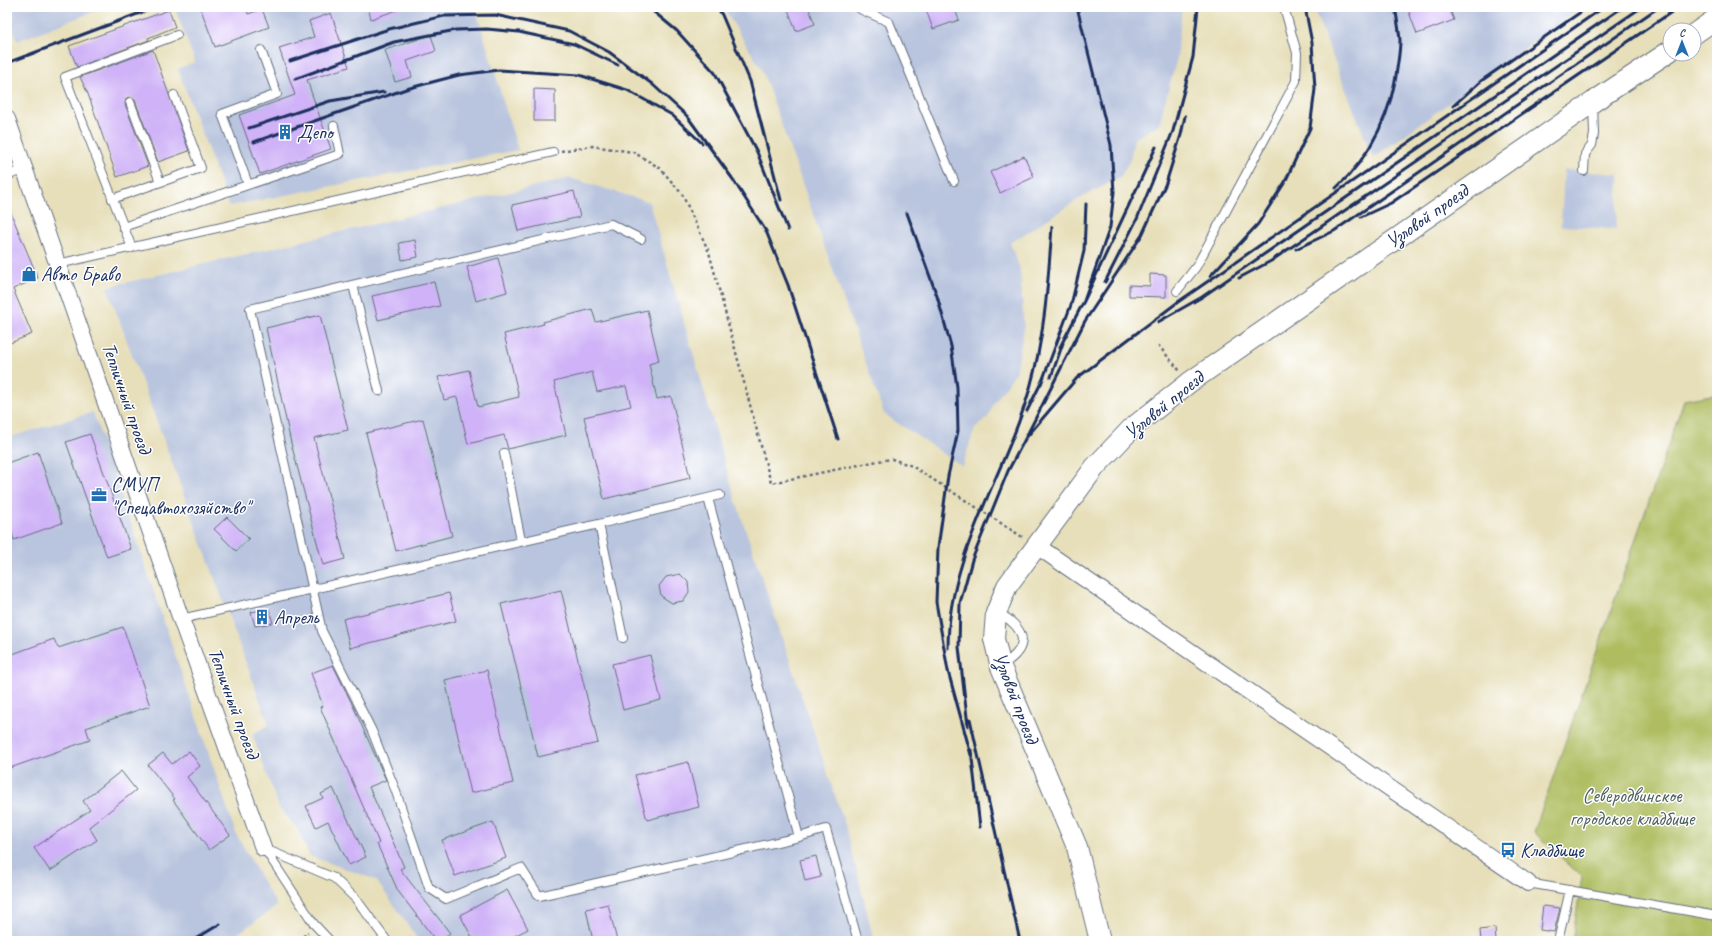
<svg xmlns="http://www.w3.org/2000/svg" width="1724" height="948" viewBox="0 0 1724 948" font-family="Caveat,sans-serif">
<style>
.industrial{fill:#b9c5de}
.green{fill:#afbd60;stroke:#65765f}
.building{fill:#cfb2f7}
.lines{fill:none;stroke-linecap:round;stroke-linejoin:round}
.service-casing{stroke:#626d7e;stroke-width:10}
.minor-casing{stroke:#626d7e;stroke-width:18}
.tertiary-casing{stroke:#626d7e;stroke-width:22}
.path{stroke:#626d7e;stroke-width:2.5;stroke-dasharray:3 3;stroke-linecap:butt}
.service{stroke:#fff;stroke-width:8}
.minor{stroke:#fff;stroke-width:16}
.tertiary{stroke:#fff;stroke-width:20}
.rail{stroke:#1b2f5e;stroke-width:3}
.labels{text-anchor:middle;dominant-baseline:central;stroke-width:3;stroke-linejoin:round;paint-order:stroke}
.poi-label{font-size:20px;fill:#1b2f5e;stroke:#fff;text-anchor:start}
.street-label{font-size:20px;fill:#1b2f5e;stroke:#fff}
.park-label{font-size:20px;fill:#4f615f;stroke:#fff}
</style>
<rect width="100%" height="100%" fill="#fff"/>
<filter id="ink" filterUnits="userSpaceOnUse"><feTurbulence type="fractalNoise" baseFrequency=".025" numOctaves="2"/><feDisplacementMap in="SourceGraphic" scale="8" xChannelSelector="R" yChannelSelector="G"/><feConvolveMatrix kernelMatrix="1 2 1 2 8 2 1 2 1" color-interpolation-filters="sRGB"/></filter>
<filter id="wash" filterUnits="userSpaceOnUse"><feTurbulence type="fractalNoise" baseFrequency=".012" numOctaves="4" result="noise"/><feDisplacementMap in="SourceGraphic" scale="16" xChannelSelector="R" yChannelSelector="G"/><feGaussianBlur stdDeviation="0.9" result="paint"/><feColorMatrix in="noise" values="0 0 0 0 0 0 0 0 0 0 0 0 0 0 0 0 0 1.4 0 .05"/><feComposite in="paint" operator="in"/></filter>
<g filter="url(#wash)">
<rect width="100%" height="100%" fill="#e7dfba"/>
<path class="industrial" d="M7,7h99l-89,34z
M181,7h294l43,143 -289,56 -51,-137 17,-7 -20,-53z
M723,7h459l-5,51 -18,66 -25,15 -4,21 -10,17 -41,22 -69,44 10,26 4,59 -8,44 -22,31 -6,14 -13,12 -13,37 -78,-52 -122,-344z
M1313,7h269l-209,151z
M1564,170l55,4 -3,55 -55,-3z
M570,178l79,24 87,299 111,330 27,110h-455l-43,-61 -66,-24 -14,-29 -17,-19 -27,-74 17,-9 -162,-438z
M93,412l143,422 41,72 -50,35h-220v-503z"/>
<path class="green" d="M1717,394v547h-145l10,-64 -48,-45 150,-432z"/>
<g id="blocks">
<path class="building" d="M200,7h46l2,7 14,-5 7,18 -54,20z
M368,7h32v2l-29,10z
M787,7h21l7,17 -19,7z
M925,7h29l5,13 -26,9z
M1407,7h42l5,13 -37,14z
M169,10l6,17 -27,11 1,2 -72,27 -8,-21z
M331,13l18,54 -42,13 24,69 -71,25 -21,-59 56,-20 -16,-47 35,-11 -5,-16z
M431,35l5,16 -29,10 5,16 -17,5 -10,-32z
M153,50l36,101 -31,11 -23,-62 -7,-3 -2,2 -1,5 23,62 -31,11 -29,-83 -8,-17z
M534,89l21,1v31h-21z
M1024,156l10,21 -34,16 -10,-21z
M574,191l6,26 -62,14 -6,-26z
M7,204l31,74 -25,11 19,45 -22,9 -3,-6z
M415,240l3,17 -16,3 -3,-17z
M498,258l9,34 -31,9 -9,-34z
M1150,274l16,1v22l-37,-1v-11l21,1z
M434,282l6,24 -62,14 -6,-24z
M592,309l4,13 51,-12 12,51 -10,3 8,35 14,-3 19,82 -86,21 -20,-82 47,-11 -5,-20 -29,6 -5,-20 -38,10 12,53 -58,14 -4,-14 -36,9 -11,-47 -13,3 -6,-23 31,-7 9,37 41,-10 -15,-63 40,-10 -1,-2z
M320,315l28,115 -34,8 31,121 -22,6 -32,-122 -25,-115z
M423,419l29,117 -56,15 -30,-118z
M90,434l41,115 -24,8 -41,-115z
M38,452l24,71 -48,17 -7,-22v-55z
M227,517l22,22 -13,12 -22,-22z
M680,574l8,8 1,10 -6,9 -11,2 -11,-7 -2,-10 7,-9z
M561,590l37,153 -60,14 -37,-153z
M449,593l7,28 -106,27 -7,-29z
M269,609l4,14 -18,3 -4,-14z
M123,627l27,79 -64,22 4,12 -83,29v-113l47,-17 4,9z
M650,655l11,45 -38,10 -11,-46z
M333,665l21,43 32,72 -17,7 35,80 -4,2 50,64 -10,8h-4l-38,-50 -21,-47 2,-1 -59,-136 3,-1 -12,-33z
M487,670l26,113 -42,10 -26,-113z
M189,751l11,15 -13,11 43,58 -21,15 -36,-50 2,-1 -27,-34 15,-12 9,11z
M688,762l11,45 -52,13 -12,-45z
M121,771l15,19 -47,37 8,13 -47,31 -16,-23 56,-38 -7,-9z
M333,788l33,69 -17,8 -21,-44 -12,6 -10,-21 17,-8 -2,-4z
M493,822l13,36 -51,18 -13,-36z
M816,856l5,21 -16,4 -5,-21z
M507,890l21,39 -23,12h-31l-14,-26z
M608,904l9,37h-24l-7,-32z
M1543,906l17,2 -6,24 -14,-2z
M1495,928l1,13h-15l-1,-11z"/>
</g>
</g>
<g filter="url(#ink)">
<use href="#blocks" fill-opacity="0" stroke="#626d7e" stroke-width="1"/>
<g class="lines">
<defs>
<path id="service" d="M858,7l4,3 27,12 65,159
M130,102l30,80
M1584,171l1,-17 7,-9 2,-11 -1,-30
M7,176l17,-7
M248,184l-26,-70 55,-20 -16,-44
M112,199l89,-31 -27,-73
M123,227l217,-73 -6,-28
M641,239l-30,-15 -361,85 72,322 50,100 23,58 34,99 17,11 75,-31 18,28 260,-59 -91,-339
M132,248l-67,-171 112,-42
M58,264l495,-112
M353,285l26,106
M1177,291l19,-24 100,-186 1,-28 -13,-46
M504,453l17,88
M599,524l121,-29
M997,613c11,4 29,18 24,32 -2,9 -12,15 -19,21
M181,619l418,-95 24,114
M799,837l27,-8 32,112
M263,848l71,30 22,21 31,42
M264,848l50,76 16,17
M1528,883l189,33
M1558,941l12,-51"/>
<path id="minor" d="M7,119l174,500 82,229
M1037,546l491,337"/>
<path id="tertiary" d="M1694,34l23,-16
M1100,941l-23,-94 -76,-180 -7,-28 2,-26 11,-27 88,-119 37,-39 58,-46 403,-280 77,-51"/>
</defs>
<use href="#service" class="service-casing"/>
<use href="#minor" class="minor-casing"/>
<use href="#tertiary" class="tertiary-casing"/>
<path class="path" d="M561,151l31,-5 41,6 27,16 22,26 27,58 62,231 107,-22 14,-2 20,7 112,72
M1158,345l22,26
M299,941l9,-9"/>
<use href="#service" class="service"/>
<use href="#minor" class="minor"/>
<use href="#tertiary" class="tertiary"/>
<path class="rail" d="M648,7l29,24 38,42 42,79 31,78
M717,7l5,8 28,66 31,119
M1077,7l34,138 3,47 -4,35 -26,74 72,-154
M290,61l99,-32 55,-13 51,-1 74,16 40,21 43,32 35,32 45,62 34,53 22,54 50,154
M7,63l149,-56
M295,79l99,-37 62,-12 31,-1 32,3 55,12 44,21
M1453,106l28,-25 107,-74
M1185,116l-4,19 -15,48 -24,52 -57,86 -60,118 52,-61 101,-76 426,-295
M249,128l81,-27 54,-9
M254,142l152,-53 53,-14 40,-5 80,5 48,15 45,25 30,28
M1336,188c36,-32 57,-79 62,-126 1,-7 2,-15 2,-22 -1,-11 -3,-22 -5,-33
M907,213l30,83 14,50 6,41 1,44 -10,45 -10,72 -2,54 12,69 23,84
M1361,217l30,-14 288,-196
M1296,249l38,-18 325,-224
M1210,276l48,-52 27,-42 25,-54 5,-39 -3,-46 -7,-36
M1239,278l32,-17 371,-254
M1105,282l32,-63 36,-88 20,-74 5,-50
M1158,322l44,-25 421,-290
M1060,347l24,-46
M1051,377l12,-34
M1041,384l30,-79 13,-54 2,-47
M1027,411l16,-32
M948,648c0,-95 57,-172 82,-260 15,-53 18,-107 22,-161
M970,719l50,222
M968,726l-9,-79 1,-44 12,-43 36,-89 17,-32
M971,750l9,77
M192,941l28,-17"/>
</g>
</g>
<defs>
<symbol id="building-bare" viewBox="-9 -9 18 18"><path d="M-4-6H4V6H1V3H-1V6H-4ZM-2.5-4.3h1.7v1.8h-1.7ZM.8-4.3h1.7v1.8H.8ZM-2.5-1h1.7V.8h-1.7ZM.8-1h1.7V.8H.8Z" fill="#1f6fb2" stroke="#fff" stroke-width="2.5" paint-order="stroke"/></symbol>
<symbol id="shop-bare" viewBox="-9 -9 18 18"><path d="M-5-2.5h2.3a2.7 3.5 0 0 1 5.4 0H5L5.5 6h-11ZM-1.5-2.5h3a1.5 2.3 0 0 0-3 0Z" fill="#1f6fb2" stroke="#fff" stroke-width="2.5" paint-order="stroke"/></symbol>
<symbol id="office-bare" viewBox="-9 -9 18 18"><path d="M-6-3h4V-5.5h4V-3h4V5H-6ZM-1-4.5V-3h2v-1.5ZM-6 0V1H6V0Z" fill="#1f6fb2" stroke="#fff" stroke-width="2.5" paint-order="stroke"/></symbol>
<symbol id="bus-bare" viewBox="-9 -9 18 18"><path d="M-5-6H5V4H4V6H2V4H-2V6H-4V4H-5ZM-3.5-4V0h7V-4ZM-3.5 1.2v1.5H-2V1.2ZM2 1.2v1.5H3.5V1.2Z" fill="#1f6fb2" stroke="#fff" stroke-width="2.5" paint-order="stroke"/></symbol>
</defs>
<g fill-rule="evenodd">
<use href="#building-bare" x="274" y="121" width="22" height="22"/>
<use href="#shop-bare" x="18" y="263" width="22" height="22"/>
<use href="#office-bare" x="88" y="484" width="22" height="22"/>
<use href="#building-bare" x="251" y="606" width="22" height="22"/>
<use href="#bus-bare" x="1497" y="839" width="22" height="22"/>
</g>
<g class="labels">
<g class="poi-label">
<text x="297" y="132">Депо</text>
<text x="41" y="274">Авто Браво</text>
<text x="111" y="484">СМУП<tspan x="111" dy="23">"Спецавтохозяйство"</tspan></text>
<text x="274" y="617">Апрель</text>
<text x="1520" y="850">Кладбище</text>
</g>
<g class="street-label">
<text transform="translate(1427 216) rotate(-35)">Узловой проезд</text>
<text transform="translate(127 398) rotate(71)">Тепличный проезд</text>
<text transform="translate(1164 405) rotate(-39)">Узловой проезд</text>
<text transform="translate(1016 698) rotate(69)">Узловой проезд</text>
<text transform="translate(234 703) rotate(70)">Тепличный проезд</text>
</g>
<g class="park-label">
<text x="1632" y="795">Северодвинское<tspan x="1632" dy="23">городское кладбище</tspan></text>
</g>
</g>
<rect width="1724" height="948" fill="none" stroke="#fff" stroke-width="24"/>
<g transform="translate(1682 42)"><circle r="19" fill="#ffffff" stroke="#a4acbf"/>
<path d="M0-3L7 15L0 10L-7 15Z" fill="#1f6fb2"/>
<text y="-6" font-size="11" font-weight="bold" text-anchor="middle" fill="#1b2f5e">С</text>
</g>
</svg>
